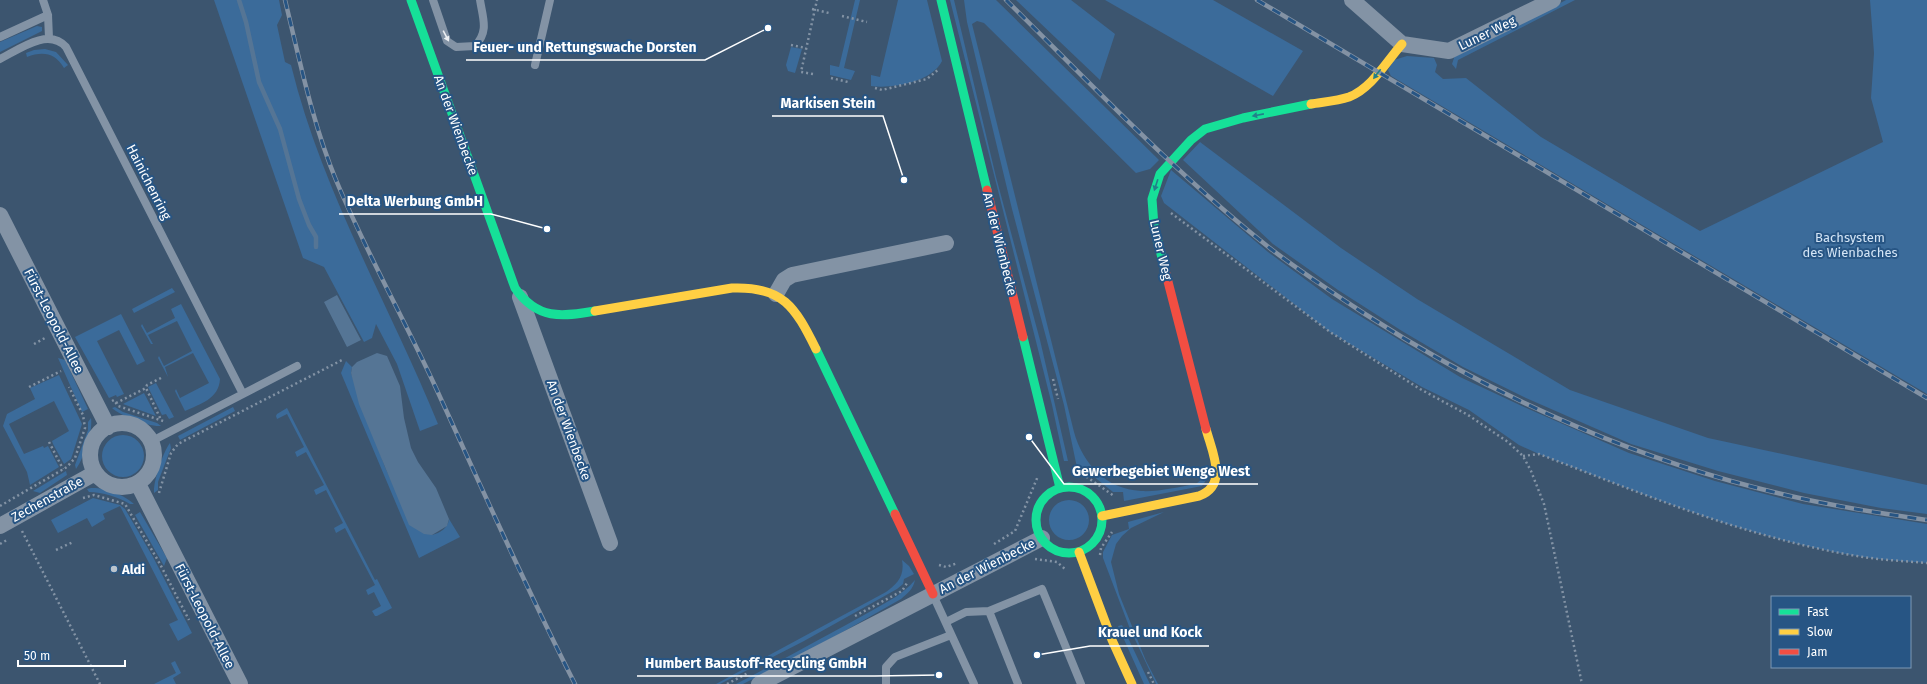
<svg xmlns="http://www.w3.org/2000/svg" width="1927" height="684" viewBox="0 0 1927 684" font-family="'Fira Sans',sans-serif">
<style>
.green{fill:#3b6b9a}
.water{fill:#557595}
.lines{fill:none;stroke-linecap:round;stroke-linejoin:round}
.stream{stroke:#557595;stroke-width:4.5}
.path{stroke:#8393a5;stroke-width:2.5;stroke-dasharray:2 3;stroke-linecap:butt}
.lane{stroke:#8393a5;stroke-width:8}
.street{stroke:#8393a5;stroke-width:16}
.fast{stroke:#16e098;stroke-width:9}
.slow{stroke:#ffcf43;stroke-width:9}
.jam{stroke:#f24e42;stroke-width:9}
.rail-casing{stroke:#8392a4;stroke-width:4.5}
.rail{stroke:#275584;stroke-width:3;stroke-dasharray:9;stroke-linecap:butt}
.oneway{fill:#eceff2}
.oneway2{fill:#227f8a}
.poi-dot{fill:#bbc4cd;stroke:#275584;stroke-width:1.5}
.labels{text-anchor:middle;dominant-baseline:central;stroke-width:4;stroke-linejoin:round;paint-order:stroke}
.street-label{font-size:13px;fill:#fff;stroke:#275584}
.park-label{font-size:13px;fill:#d4e5f6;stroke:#275584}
.poi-label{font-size:13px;font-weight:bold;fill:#fff;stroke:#275584;text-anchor:start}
.leader{fill:none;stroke:#fff;stroke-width:1.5}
.callout-dot{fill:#fff;stroke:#275584;stroke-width:1.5}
.callout-label{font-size:14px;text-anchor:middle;font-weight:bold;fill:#fff;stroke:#275584;stroke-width:4;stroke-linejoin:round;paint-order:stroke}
</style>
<rect width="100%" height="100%" fill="#3c556f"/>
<path class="green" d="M214,0h65l3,15 -5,10 8,37 6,3c31,127 98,239 147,359l-18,7 -23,-67 -21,-40 -4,14 -8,4 -40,-75 -21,-9z
M855,0h5l-16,68 11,3 -4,9 -21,-5v-10l9,2z
M898,0h29l15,61c-10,21 -50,28 -71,25v-11l9,2z
M950,0h4l42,177 44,163 28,121h-4l-12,-56z
M964,0h32l163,160 -9,9 -14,4 -152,-150 -7,-2 -5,3 102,408c9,32 32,57 67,59 18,1 37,-4 55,-7l7,-6 3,-13 5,8 -9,13 -78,15 -1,-9h-10l-20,-16 -14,-6 -3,-7 -12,-58 -52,-196 -45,-187z
M1016,0h55l44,34 -15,46z
M1105,0h108l90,51 -30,45z
M1566,0h9l-117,60 -2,9 -4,-5 3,-9 5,-3 54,-24z
M1870,0h57v394l-536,-318 -3,-6 6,-10 13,-4 27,2 3,7 -2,7 8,7 23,-1 75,59 159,94 183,-89 -12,-44 3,-45z
M37,26l5,1v4l-42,21v-10z
M791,47l11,2 -7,24 -7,-2 -2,-6z
M45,49l11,3 12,13 -4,3c-9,-15 -21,-17 -37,-11l-1,-4 8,-3z
M1200,142l141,106 76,51 153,91 138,48 219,47v29l-46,-6 -77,-15 -86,-22 -87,-27 -105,-46 -63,-31 -61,-36 -64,-41 -65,-46 -90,-84z
M1171,170l97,82 64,47 128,78 64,30 105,46 86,28 88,23 124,20v39c-23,-2 -47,-3 -70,-7 -110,-18 -214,-62 -318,-102l-20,-9 -50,-35 -47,-23 -92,-55 -166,-129 -3,-7z
M172,288l3,4 -41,21 -2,-4z
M181,304l39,75c-1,20 -20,25 -35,32l-10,-20 1,-2 4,9 29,-15 -16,-30 -28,14 3,10 -10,-19 1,-2 5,10 28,-15 -15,-30 -29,14 5,9h-2l-10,-18 1,-2 5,9 28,-15 -4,-9z
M121,314l24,47 -8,4 -18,-35 -22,11 27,53 -7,3 -1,-2 -7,3 -34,-61z
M58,358l7,2 23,49 -6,3z
M346,361l6,6 -1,6 34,94 10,22 37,46c8,-2 16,-7 17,-16l11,18 -41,21 -78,-185z
M59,375l23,49 -9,29 -2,6 -7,5 -11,-20 -1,-3 17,-10 -15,-30 -45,23 15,30 19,-8 1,2 4,-2 11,21 -29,18 -3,-13 -24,-46 4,-12 28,-15 -5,-11z
M156,383l18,34 -5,2 -3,-5 -4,1 -14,-28z
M144,393l12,23 -33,-12z
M115,407l8,5 34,11 4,3c-13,1 -40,-10 -49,-18z
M233,407l2,4 -55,29 -2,-4z
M287,408l88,172 2,-1 15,29 -15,8h-2l-3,-5 9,-5 -7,-14 -6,3 -2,-5 9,-5 -30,-57 -9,5 -2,-5 9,-5 -17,-33 -10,5 -2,-5 10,-5 -18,-33 -9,5 -2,-5 9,-5 -17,-33 -10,5 -1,-3 1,-2z
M91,418c2,14 -7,40 -15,51l-1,-4 13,-35v-8z
M102 456a21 21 0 1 1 42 0a21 21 0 1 1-42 0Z
M170,443l1,5 -13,34v8l-4,3c-1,-11 9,-41 16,-50z
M66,471l1,4 -27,18 -7,-2z
M91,488c12,-1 34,7 43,16h-4c-11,-7 -28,-12 -41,-12l-2,-3z
M93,498l27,7 5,4 28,48 39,76 -14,8 -9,-17 9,-4 -58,-114 -17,8 2,5 -13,8 -5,-9 -29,15 -7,-13z
M1049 520a20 20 0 1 1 40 0a20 20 0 1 1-40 0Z
M140,512l27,46 -3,8 -29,-51z
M1164,512l-33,16 -9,8 -6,8 -5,18 8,32 27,67 12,23h-2l-26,-55 -27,-71v-6l9,-17 17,-6 -1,-7z
M902,560l7,6 5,8 -10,5 -1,5 -6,5 -93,52 -84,43h-4l170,-92c11,-8 19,-16 16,-32z
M915,580c-2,9 -7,13 -14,19l-67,38 -91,47h-7c46,-24 92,-49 137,-74 17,-10 29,-15 42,-30z
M1122,625l25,53 3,6h-6l-26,-58z
M175,661l6,12 -8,5 3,6h-22l22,-11 -5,-10z"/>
<path class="water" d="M337,295l24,45 -14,7 -23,-45z
M377,353l10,3 13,30 4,32 7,30 7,14 18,26 13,31 -2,7 -15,9 -8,-1 -15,-9 -50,-121 -8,-31 1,-6 5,-5z"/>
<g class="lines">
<path class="stream" d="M239,0l7,22 13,60 21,47 19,70 10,26 7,12v10"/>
<path class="path" d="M812,9l17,4
M842,16l25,6
M791,45l15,3
M813,74l-12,-2 16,-72
M831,78l17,4
M875,88l7,2 45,-11 12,-10
M1171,213l159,119 90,57 48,26 40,27 15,14 8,15 13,33 38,180
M34,344l11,-6
M161,378l-14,7 -1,3 15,32
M1053,379l5,20
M29,387l32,-16
M112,401l2,-1 4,6 48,16
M116,403l30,-15
M49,442l14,27
M1523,456l16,-2c104,40 208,84 318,102 23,4 47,5 70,7
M1074,468l40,28
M159,493l12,-40 7,-9 166,-85
M83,498l11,-3 31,9 35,60 29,56
M0,506l67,-39 8,-9 10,-30 -2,-13 -14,-28
M22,531l78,153
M0,544l7,-4
M994,544l21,-13 23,-55
M56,550l17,-8
M1100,555l1,-7 11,-16
M1035,559l22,3 8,7
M939,565l7,2 12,-4
M855,616l47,-25 5,-8
M1148,672l6,12
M727,684l21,-11"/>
<path class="lane" d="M43,0l5,15 1,23
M433,0l14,41 9,6 19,-1c14,-15 8,-27 5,-46
M0,37l48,-22
M0,59c18,-9 48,-32 66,-12l177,347
M535,65l15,-65
M152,441l145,-75
M933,595l41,89
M989,611l29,73
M946,622l20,-10 23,-1 53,-22 39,95
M886,684v-17l9,-10 56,-22"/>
<path class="street" d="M1352,0l50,44 47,7 104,-51
M0,215l108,212
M776,294l8,-14 8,-5 154,-32
M520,297l90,246
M90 455a32 32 0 1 1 64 0a32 32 0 1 1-64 0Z
M138,484l102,200
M0,526l95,-53
M759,684l283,-146"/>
<path class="fast" d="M411,0l104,288c22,32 47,29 80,23
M941,0l46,190
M1165,270l-11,-44 -2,-27 8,-25 31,-34 14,-11 38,-11 68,-14
M1023,337l37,151
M816,349l79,165
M1036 520a33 33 0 1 1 66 0a33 33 0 1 1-66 0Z"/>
<path class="slow" d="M1311,104c12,-2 26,-3 38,-7 23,-9 37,-35 53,-53
M595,311l137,-23c51,-2 63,19 84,61
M1102,516l97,-20c30,-11 13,-44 7,-67
M1079,552l33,88 20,44"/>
<path class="jam" d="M987,190l36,147
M1165,270l41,159
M895,514l38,80"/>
<defs>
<path id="rail" d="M285,0c15,61 27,122 51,180 29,70 67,137 99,206 46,100 90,200 140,298
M1006,0c86,85 170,174 265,249 30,23 62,44 94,65 133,86 284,152 439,185 40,9 82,15 123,21
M1257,0l670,398"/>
</defs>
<use href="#rail" class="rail-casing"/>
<use href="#rail" class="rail"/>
</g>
<defs><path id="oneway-solid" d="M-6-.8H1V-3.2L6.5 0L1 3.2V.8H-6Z"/></defs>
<use class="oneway" href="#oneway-solid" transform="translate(446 36) rotate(62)"/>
<g class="oneway2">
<use href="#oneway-solid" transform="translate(1377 74) rotate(127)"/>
<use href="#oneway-solid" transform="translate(1258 115) rotate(169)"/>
<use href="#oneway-solid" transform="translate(1156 185) rotate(108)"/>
</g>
<circle class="poi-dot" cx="114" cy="569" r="4"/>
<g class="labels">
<g class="street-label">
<text transform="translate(1487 33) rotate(-26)">Luner Weg</text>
<text transform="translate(456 125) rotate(70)">An der Wienbecke</text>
<text transform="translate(149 182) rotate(63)">Hainichenring</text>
<text transform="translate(1000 244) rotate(76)">An der Wienbecke</text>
<text transform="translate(1161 250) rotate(77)">Luner Weg</text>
<text transform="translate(54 321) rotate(63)">Fürst-Leopold-Allee</text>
<text transform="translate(569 430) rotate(70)">An der Wienbecke</text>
<text transform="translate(47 499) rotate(-29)">Zechenstraße</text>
<text transform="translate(987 566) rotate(-27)">An der Wienbecke</text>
<text transform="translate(205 616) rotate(63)">Fürst-Leopold-Allee</text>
</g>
<g class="park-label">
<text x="1850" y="237">Bachsystem<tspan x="1850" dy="15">des Wienbaches</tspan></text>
</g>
<g class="poi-label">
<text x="122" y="569">Aldi</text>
</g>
</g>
<path class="leader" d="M768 28L705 60H466M904 180L883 116H772M547 229L491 214H339M1029 437L1064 484H1258M1037 655L1090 646H1209M939 675L875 676H637"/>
<g class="callout-dot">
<circle cx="768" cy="28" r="4"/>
<circle cx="904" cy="180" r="4"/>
<circle cx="547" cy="229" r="4"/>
<circle cx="1029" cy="437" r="4"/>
<circle cx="1037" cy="655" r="4"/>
<circle cx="939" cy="675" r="4"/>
</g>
<g class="callout-label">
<text x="585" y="52">Feuer- und Rettungswache Dorsten</text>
<text x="828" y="108">Markisen Stein</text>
<text x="415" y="206">Delta Werbung GmbH</text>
<text x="1161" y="476">Gewerbegebiet Wenge West</text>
<text x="1150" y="637">Krauel und Kock</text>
<text x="756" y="668">Humbert Baustoff-Recycling GmbH</text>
</g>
<rect x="1771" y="596" width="140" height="72" fill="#275584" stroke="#7d99b5"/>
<rect x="1779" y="609" width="20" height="6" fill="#16e098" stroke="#7d99b5"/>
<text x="1807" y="616" font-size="12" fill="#ffffff">Fast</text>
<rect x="1779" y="629" width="20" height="6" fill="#ffcf43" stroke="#7d99b5"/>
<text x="1807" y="636" font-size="12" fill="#ffffff">Slow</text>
<rect x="1779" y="649" width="20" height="6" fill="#f24e42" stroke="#7d99b5"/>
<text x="1807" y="656" font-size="12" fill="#ffffff">Jam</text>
<path d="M18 660v6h107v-6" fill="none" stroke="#ffffff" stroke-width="2"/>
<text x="24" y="660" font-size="12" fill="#ffffff" stroke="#275584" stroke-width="3" paint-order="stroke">50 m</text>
</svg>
